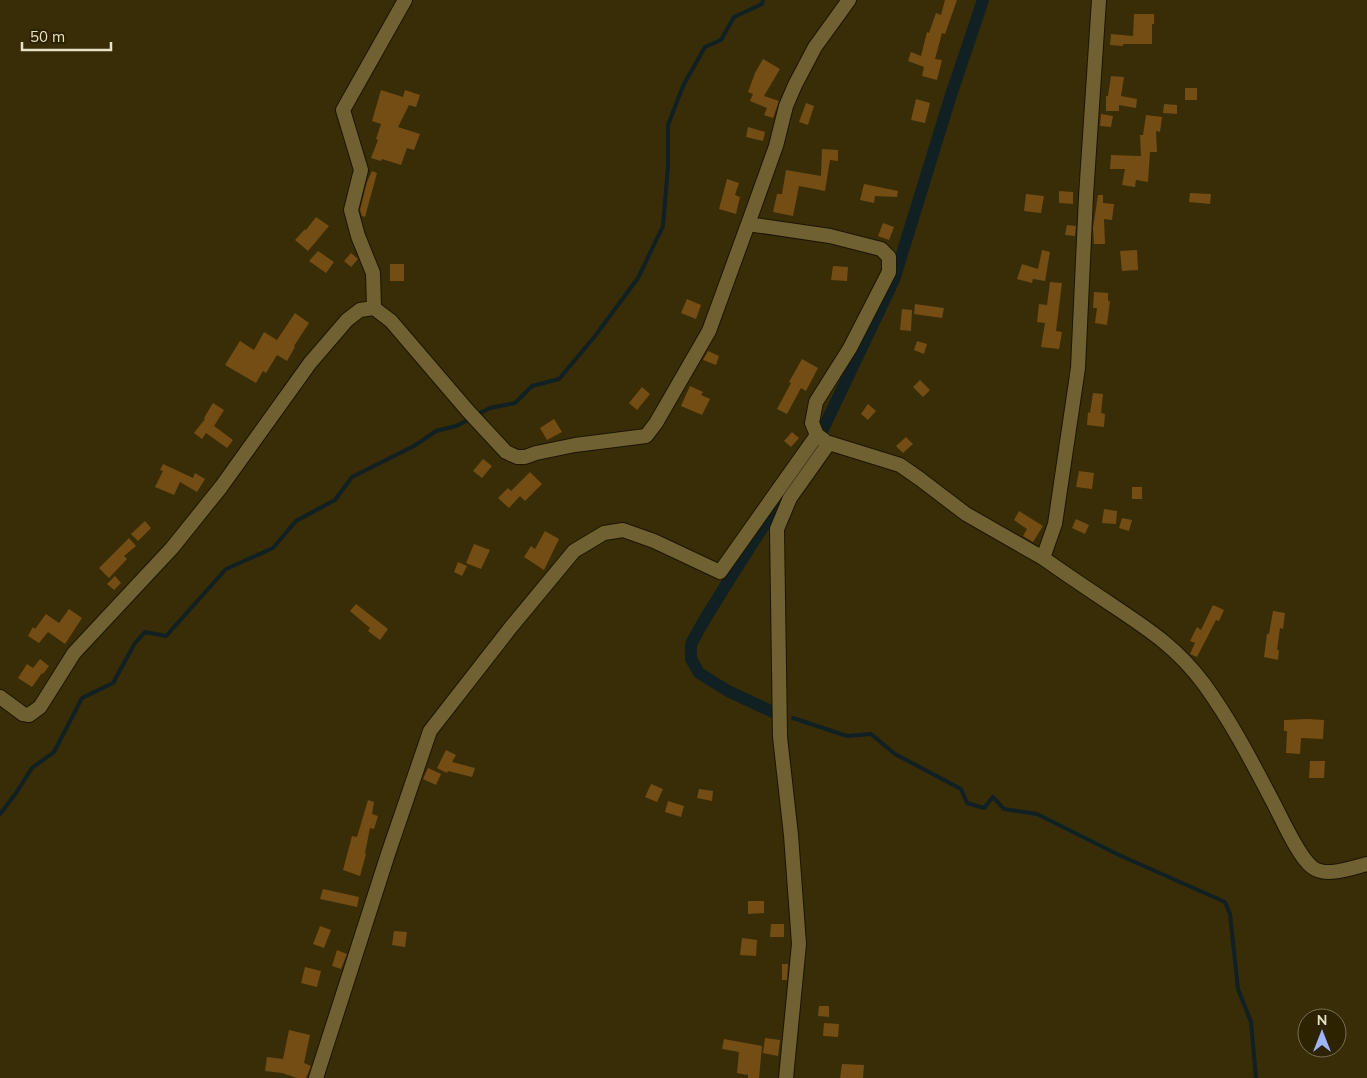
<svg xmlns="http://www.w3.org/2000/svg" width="1367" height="1078" viewBox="0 0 1367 1078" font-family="Mulish,sans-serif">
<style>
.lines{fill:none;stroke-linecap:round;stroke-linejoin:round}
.stream{stroke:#102023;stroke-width:4}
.canal{stroke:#102023;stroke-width:12}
.building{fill:#744d14}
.minor-casing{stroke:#1d1500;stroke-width:16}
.minor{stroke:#706132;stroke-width:14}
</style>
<rect width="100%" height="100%" fill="#382d07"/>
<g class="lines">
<path class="stream" d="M476,415l14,-7 25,-5 17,-17 27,-7 36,-43 43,-58 25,-52 5,-60v-41l15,-39 22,-39 16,-7 13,-23 28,-13 1,-4
M793,718l54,18 24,-2 24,20 66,35 6,14 17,5 9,-11 11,12 33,5 82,41 106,47 5,12 8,75 13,33 5,56
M0,814l16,-21 16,-25 22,-16 28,-54 31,-15 22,-40 10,-11 21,4 60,-67 47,-21 23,-27 39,-21 17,-23 62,-31 22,-15 20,-5 14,-7"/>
<path class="canal" d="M815,446l79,-166 57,-185 32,-95
M773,712l-45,-21 -29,-18 -8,-14v-15l11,-20 27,-44 70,-109"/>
</g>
<path class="building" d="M945,0h12l-12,34 -3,-1 -7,26 7,1 -5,20 -15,-4 2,-9 -16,-6 3,-9 10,4 6,-24 2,1 7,-20 5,2z
M1134,14h20v10h-2v20h-29v2l-13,-1 1,-11 22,2z
M763,59l17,10 -16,27 15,5 -6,17 -9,-3 3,-7 -17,-7 3,-7 -5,-2 7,-19z
M1111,76l13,1 -3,19 16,3 -1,9 -17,-3v6h-13v-15h2z
M1185,88h12v12h-12z
M381,90l22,7 2,-7 15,5 -4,12 -7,-2 -11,22 22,7 -6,16 -7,-2 -6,17 -19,-6 -1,2 -10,-3 7,-18 -2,-1 5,-15 -9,-3z
M916,99l14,4 -5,20 -14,-3z
M806,103l8,3 -6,19 -9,-3z
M1164,104l13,1v9l-14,-1z
M1101,114l12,2 -2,11 -11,-1z
M1146,115l16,2 -2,15 -4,-1 1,21h-7l-2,30 -12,-2 -1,7 -13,-2 3,-16h-15l1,-14 30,1 -1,-21h3z
M748,127l17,5 -2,9 -17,-4z
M822,149l16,1v11l-8,-1 -5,31 -26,-5 -6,30 -20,-4 4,-18h5l4,-24 35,6z
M372,171l5,2 -12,44 -3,-1 -2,-6 7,-28z
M727,179l12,4 -4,12 5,2 -4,17 -17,-5z
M864,184l34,7 -1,6 -22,-1 -1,7 -14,-3z
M1059,191l14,1v12l-14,-1z
M1190,193l21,1 -1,10 -21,-2z
M1026,194l18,2 -3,17 -17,-2z
M1098,195h5v8l11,1 -2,16 -8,-1 1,25h-11l-1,-16z
M316,217l13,9 -21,25 -13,-11 10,-11 1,1z
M883,223l11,4 -5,13 -11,-4z
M1067,225l9,1 -1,10 -10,-1z
M1042,250l8,2 -5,29 -12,-2 -1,4 -15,-4 5,-15 16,5z
M1137,250l1,20 -16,1 -2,-20z
M318,251l16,11 -8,11 -17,-12z
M351,253l7,6 -7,8 -7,-6z
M390,264h14v17h-14z
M833,266l15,1 -1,14 -16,-1z
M1050,282l12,1 -6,48 6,1 -3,17 -18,-2 4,-24 -8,-1 2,-18 8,1z
M1094,292l14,1v8h2l-3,24 -12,-2 2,-15h-4z
M687,299l14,6 -5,14 -15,-6z
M915,304l29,4 -2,10 -28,-4z
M902,309l10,1 -1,21 -11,-1z
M295,313l14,10 -15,23 1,1 -8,14 -10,-6 -11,18 -3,-2 -7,12 -31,-18 15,-24 14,9 10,-18 13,8z
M917,341l10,3 -3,10 -10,-4z
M708,351l11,5 -3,9 -13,-5z
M802,359l16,9 -12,23 -5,-3 -14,26 -10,-5 14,-26 -2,-1z
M920,380l10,10 -7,7 -10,-10z
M690,386l13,6 -2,3 9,4 -8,16 -21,-9z
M642,387l8,7 -13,16 -8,-7z
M1093,393l10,1 -2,19 4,1 -1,13 -17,-2 1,-13 2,1z
M213,403l11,7 -10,16 19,14 -6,8 -21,-15 -4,6 -8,-6 11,-14 -1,-1z
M868,404l8,7 -8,9 -7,-6z
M554,419l8,13 -15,8 -7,-12z
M792,432l7,6 -8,9 -7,-6z
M906,437l7,7 -10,9 -7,-7z
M483,459l9,7 -10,12 -9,-7z
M163,464l30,14 2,-5 10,6 -8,13 -17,-10 -6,13 -19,-8 8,-16 -3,-1z
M1079,471l15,2 -2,16 -16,-2z
M530,472l12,12 -17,17 -5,-5 -11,12 -11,-10 10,-10 3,3z
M1132,487h10v12h-10z
M1104,509l13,2 -1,13 -14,-1z
M1019,511l24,15 -10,16 -10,-6 4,-7 -13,-9z
M1122,518l10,2 -3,11 -10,-3z
M1076,519l13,6 -4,9 -13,-6z
M145,521l6,7 -13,13 -7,-7z
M545,531l14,8 -15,31 -20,-13 7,-11 4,3z
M129,538l7,8 -12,10 3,3 -18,19 -10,-10z
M474,544l16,6 -9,19 -15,-6z
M458,562l9,4 -5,10 -8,-4z
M115,576l6,7 -7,7 -7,-6z
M356,604l32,25 -8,11 -12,-9 2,-3 -20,-17z
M1213,605l11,5 -5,11 -3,-1 -19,37 -7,-3 5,-11 -5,-2 7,-14 4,3z
M69,609l13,9 -17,26 -17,-12 -9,11 -11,-7 5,-9 2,2 11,-15 13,9z
M1273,611l12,2 -2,16 -3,-1 -3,22h2l-1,10 -14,-3 3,-23h2z
M40,659l9,7 -6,8 -1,-1 -10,14 -14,-9 9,-14 6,4z
M1308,719l16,1 -1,19 -22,-1 -1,16 -14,-1 1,-22h-3v-11z
M446,750l10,5 -4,7 23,6 -3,9 -24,-6 -1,2 -10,-5z
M1310,761h15l-1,17h-15z
M428,768l13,6 -5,11 -13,-6z
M651,784l12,5 -6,13 -12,-5z
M699,789l14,2 -1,10 -15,-3z
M368,800l6,2 -2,12 6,2 -4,13 -4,-1 -5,25 1,1 -6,22 -17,-6 9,-34 5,1z
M668,801l16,5 -3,11 -16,-5z
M323,889l36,8 -2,10 -37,-8z
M748,901h16v12l-16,1z
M771,924h13v13h-14z
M320,926l11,4 -7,18 -11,-4z
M394,931l13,1 -2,15 -13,-2z
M742,938l15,2 -1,16 -16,-1z
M337,950l10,4 -6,15 -9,-3z
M782,964h6l-1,16h-5z
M305,967l16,4 -4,16 -16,-4z
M819,1006h10v11l-11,-1z
M824,1023l15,1 -1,13 -15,-1z
M289,1030l21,5 -6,28 7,3 -5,12h-9l-15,-5 -17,-2 2,-14 16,2z
M765,1038l15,2 -2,16 -15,-3z
M724,1039l38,7 -3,32h-11v-3l-11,-2 2,-21 -17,-3z
M842,1064l22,1 -1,13h-23z"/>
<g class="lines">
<defs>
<path id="minor" d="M374,308l-1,-35 -15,-37 -7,-26 10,-40 -18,-60 62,-110
M824,440l-7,-5 -5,-12 4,-21 34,-54 39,-76v-15l-8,-8 -51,-13 -82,-12 28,-78 10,-40 9,-21 20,-38 34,-47
M1043,558c24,17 48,33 72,49 36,24 63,42 89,77 27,37 48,78 69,118 9,17 25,54 39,65 13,11 40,1 55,-3
M0,697l23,17 6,1 11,-8 34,-54 98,-105 49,-61 89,-124 37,-43 13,-10 14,-2 17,13 77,90 38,41 11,5h8l11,-4 39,-8 71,-9 10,-13 53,-92 39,-107
M316,1078l72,-224 42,-123 81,-104 63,-76 30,-18 19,-3 31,11 66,31 97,-137
M786,1078l13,-134 -8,-109 -11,-98 -3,-208 13,-31 39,-55 71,22 20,14 46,35 77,44 12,-34 23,-156 8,-172 13,-196"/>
</defs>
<use href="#minor" class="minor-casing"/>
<use href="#minor" class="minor"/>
</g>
<g transform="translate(1322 1033)"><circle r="24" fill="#2e2300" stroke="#796f50"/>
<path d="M0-4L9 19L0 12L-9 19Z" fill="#9eb4fd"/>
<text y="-8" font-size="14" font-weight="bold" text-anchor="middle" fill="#e9e1c8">N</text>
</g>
<path d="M22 42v8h89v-8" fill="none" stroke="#e9e1c8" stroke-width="2.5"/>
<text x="30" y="42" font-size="15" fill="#e9e1c8" stroke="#2e2300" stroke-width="4" paint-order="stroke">50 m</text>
</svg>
